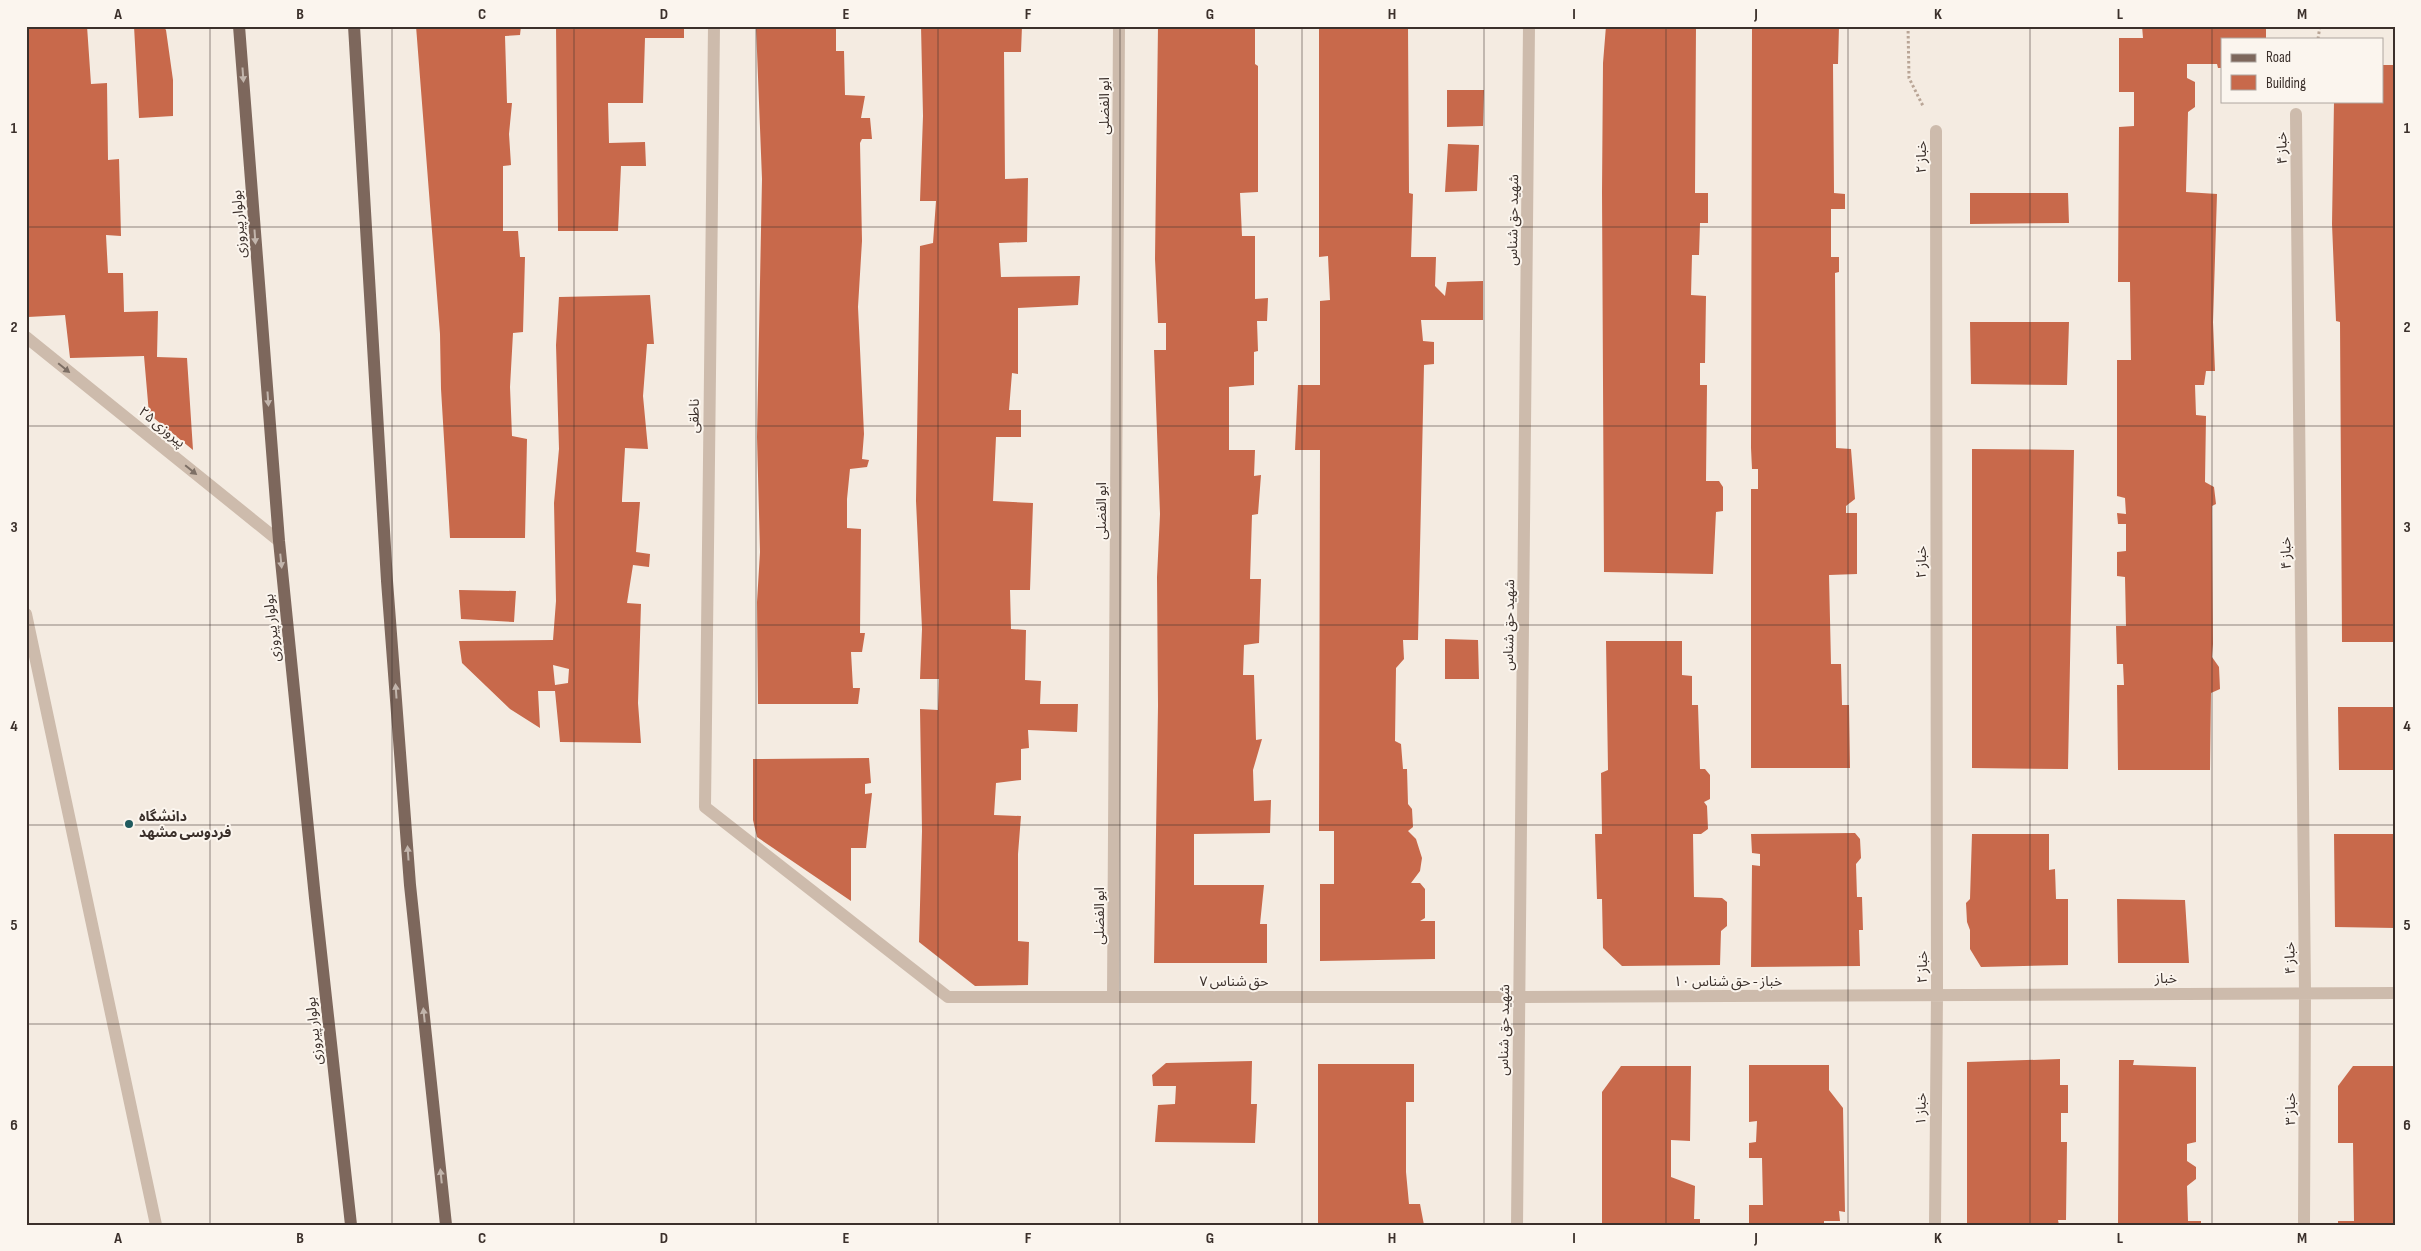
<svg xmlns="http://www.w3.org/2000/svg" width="2421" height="1251" viewBox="0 0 2421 1251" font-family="'Sofia Sans Condensed','Noto Sans Arabic',sans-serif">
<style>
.building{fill:#c8694b;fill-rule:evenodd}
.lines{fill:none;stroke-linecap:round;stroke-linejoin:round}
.path{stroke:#b9a596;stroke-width:3;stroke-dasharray:2.5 2.5;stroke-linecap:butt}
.lane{stroke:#cdbbac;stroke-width:12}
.street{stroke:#cdbbac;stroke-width:12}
.primary{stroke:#7d675c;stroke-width:12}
.oneway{fill:#c2b5ac}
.oneway2{fill:#7d6f65}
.grid{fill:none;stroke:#3b302b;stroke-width:1;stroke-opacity:0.55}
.poi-dot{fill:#1f5a5e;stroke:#fbf5ee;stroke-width:2}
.labels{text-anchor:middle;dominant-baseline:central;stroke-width:4;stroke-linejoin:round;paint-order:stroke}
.street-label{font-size:14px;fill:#3b302b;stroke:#fbf5ee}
.poi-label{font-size:14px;font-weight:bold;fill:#3b302b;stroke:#fbf5ee;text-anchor:start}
.neatline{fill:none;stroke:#3b302b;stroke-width:2}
.grid-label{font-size:16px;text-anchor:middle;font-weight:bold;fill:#3b302b}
</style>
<rect width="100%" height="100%" fill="#f4ebe1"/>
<path class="building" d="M26,26h61l4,58 16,-1 1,77 11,-1 2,77 -15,-1 2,38h15l1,39 34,-1 -1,46 30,1 6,92 -44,-36 -5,-58 -74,2 -5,-43 -37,2z
M134,26h29l3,4 7,50v36l-34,2z
M416,26h105l-1,9 -15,1 2,67h5l-3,31 2,31 -8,1v65h15l2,26h5l-2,75 -10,1 -3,54 2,49 15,3 -2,99h-75l-9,-149 -1,-55z
M556,26h128v12h-39l-2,65h-35l1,40 36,-1 1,24h-25l-3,65h-60z
M756,26h80v25h8l1,44 20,1 -4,22h9l2,21h-10l-2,4 2,98 -4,66 6,127 -2,25 7,1 -2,7 -17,2 -3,30v29l14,1 -1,104h5l-3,19h-11l2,36h7l-2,16h-100l-1,-102 3,-50 -3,-115 5,-258z
M921,26h101l-1,26h-17l1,127 23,-1 -1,64 -28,1 2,34 79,-1 -2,29 -60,3v66l-6,-1 -3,37h12v27h-25l-3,64 40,2 -3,87h-20l1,39 15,1 -1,50 16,1 -1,23h38l-1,28 -49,-2 1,18 -8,1v31l-25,3 -2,32 27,1 -3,38v87l11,1 -1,43 -53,1 -56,-44 3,-111 -2,-122 18,1 1,-31h-19l2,-50 -6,-128 4,-255 13,-3 3,-42h-16l3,-85z
M1158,26h97v38l3,2v126l-18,1 2,43h13v63l13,-1 -1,23h-10l1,30 -4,1v33l-25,2v63h26l-1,26 7,-1 -3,39 -6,1 -2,64h11l-2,64 -15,2 -1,30h11l2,65 6,-1 -9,31 1,31 17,-1 -1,33 -76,1v51h70l-4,39h7v39h-113l4,-257 -1,-129 3,-63 -6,-164h12v-27h-8l-3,-64z
M1319,26h89l1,167 4,1 -2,63h25l-1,29 10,10 2,-14 36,-1v39h-62l2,21 11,1v22l-10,1 -6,275h-15l1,19 -8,9 -1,73 6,3 2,25h4l1,35 4,5 1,18 -5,4 8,8 6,19 -2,13 -9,12h9l5,6v29l-5,3h15v38l-115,2v-77h14v-53h-15l1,-381h-25l3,-65h22v-84l10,-1 -2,-44 -9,1z
M1606,26h90l-1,167h13v30h-8l-1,32h-7l-1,40 15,1 -1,67h-5v22h7l-1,96h13l4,6v24l-7,1 -3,62 -109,-2 -2,-380 1,-129z
M1752,26h87l-1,38h-5l1,129 11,1v15h-14v48h8v15l-4,1 1,175 15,1 4,50 -9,7v7h11v61l-28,1 2,89h10l1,41h7l1,63h-99v-279h7v-20h-6l-1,-21z
M2142,26h124v13h-44v29h-4l-1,-4h-30v14l8,4v25l-7,5 -2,80 31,2 -4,128 2,49h-9l-2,14h-9l1,30 10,1 -1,66 9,5 2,17 -4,2v7l1,131 -1,13 7,10 1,22 -9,4 -1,77h-92l-1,-85h7l-1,-21h-6l-1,-38h10l-1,-49 -8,-1v-24l9,-1v-27h-8l-1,-11 9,1 -1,-16 -8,-2v-136h14l-1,-78h-12l1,-155 15,-1v-34h-15v-54h24z
M2382,65h13v577h-53l-2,-320 -4,-1 -4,-97 2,-123h48z
M1447,90h37l-1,36 -36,1z
M1448,144l31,1 -2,46 -32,1z
M1970,193h98l1,30 -99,1z
M650,295l4,49h-7l-4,52 5,53 -23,-1 -3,51v3h18l-4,50 14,2 -1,13 -16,-2 -6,38 14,1 -3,99 3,40 -81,-1 -5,-51h-17l2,37 -30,-19 -48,-46 -3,-22 94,-1 3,-39 -2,-98 5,-54 -3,-104 3,-48zM553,665l16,4 -1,14 -13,2z
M1970,322h99l-2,63 -96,-1z
M1972,449l102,1 -6,319 -96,-1z
M459,590l57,1 -2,31 -53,-3z
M1445,639l33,1 1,39h-34z
M1606,641h76v34l10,1v29h6l2,64h5l5,6v24l-6,3 3,4 1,23 -7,5h-8l1,63 28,1 5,4v24l-6,5 -1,34 -98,1 -19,-18 -1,-49h-5l-2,-65h7l-1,-61 7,-3z
M2338,707h57v63h-56z
M869,758l2,25 -6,1v10l7,-1 -3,27 -3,28h-15v53l-94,-64 -4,-17v-61z
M1855,833l5,6 1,19 -5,6 1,33h5l1,33h-4l1,36 -109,1 1,-102 8,1v-12l-8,-1 -1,-19z
M1972,834h77v36l6,-1 1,30h12v66l-87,2 -11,-18v-19l-3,-8 -1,-19 4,-4z
M2334,834h61v94l-60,-1z
M2117,899l68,1 4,63h-71z
M2060,1059v26h8v28h-7v29h6l-1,78h-8l1,5h-92v-163z
M2119,1060h15l-1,5 63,2v75l-9,2v17l9,6v12l-9,7 1,35h13v4h-83z
M1252,1061l-1,43h6l-2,39 -100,-1 3,-37 17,-1 1,-18h-23l-1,-11 14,-12z
M1318,1064h96v38h-8v70l3,32h11l4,21h-106z
M1749,1065h80v25l14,18 2,104 -6,-1 1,10h-16v4h-75v-20h14l-1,-47h-13v-15l7,-1 1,-21 -8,1z
M1621,1066h70l-1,75 -19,-1v37l24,9 -1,33h6v6h-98v-133z
M2353,1066h42v159h-57v-4h16l-1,-78h-15v-57z"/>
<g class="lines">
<path class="path" d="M1908,26l1,52 14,28
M2318,39l2,-13"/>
<path class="lane" d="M26,614l130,611"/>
<path class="street" d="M714,26l-9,781 243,190h572l875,-4
M2296,114l9,879 -1,232
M26,337l253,204
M1113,996l6,-970
M1517,1225l12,-1199
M1935,1225l2,-231 -1,-863"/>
<path class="primary" d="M239,26l40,515 36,357 36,327
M354,26l33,555 23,304 36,340"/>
</g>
<defs><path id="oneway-solid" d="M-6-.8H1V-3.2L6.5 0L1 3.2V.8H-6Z" transform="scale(1.25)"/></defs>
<g class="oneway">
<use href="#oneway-solid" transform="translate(243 75) rotate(86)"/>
<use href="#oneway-solid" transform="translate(255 237) rotate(86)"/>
<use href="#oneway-solid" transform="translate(268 399) rotate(86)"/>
<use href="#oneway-solid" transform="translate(281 561) rotate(84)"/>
<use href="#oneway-solid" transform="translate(396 691) rotate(-94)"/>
<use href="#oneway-solid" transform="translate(408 853) rotate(-94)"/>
<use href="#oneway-solid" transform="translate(424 1015) rotate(-96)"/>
<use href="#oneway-solid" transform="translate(441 1176) rotate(-96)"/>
</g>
<g class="oneway2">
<use href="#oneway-solid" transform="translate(64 368) rotate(39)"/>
<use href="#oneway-solid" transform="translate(191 470) rotate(39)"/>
</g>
<path class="grid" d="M210,26v1199M392,26v1199M574,26v1199M756,26v1199M938,26v1199M1120,26v1199M1302,26v1199M1484,26v1199M1666,26v1199M1848,26v1199M2030,26v1199M2212,26v1199M26,227h2369M26,426h2369M26,625h2369M26,825h2369M26,1024h2369"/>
<circle class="poi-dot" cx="129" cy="824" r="5"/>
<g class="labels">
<g class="street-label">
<text transform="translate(1104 106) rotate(-90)">ابو الفضلی</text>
<text transform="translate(2282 148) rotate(-91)">خباز ۴</text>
<text transform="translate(1921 157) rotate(-90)">خباز ۲</text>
<text transform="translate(1513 220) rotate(-89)">شهید حق شناس</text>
<text transform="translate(239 224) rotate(-94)">بولوار پیروزی</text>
<text transform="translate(694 416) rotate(-89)">ناطقی</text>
<text transform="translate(162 427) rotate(39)">پیروزی ۲۵</text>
<text transform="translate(1101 511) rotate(-90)">ابو الفضلی</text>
<text transform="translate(2286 553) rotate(-91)">خباز ۴</text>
<text transform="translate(1921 562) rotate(-90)">خباز ۲</text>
<text transform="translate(1509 625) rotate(-89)">شهید حق شناس</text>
<text transform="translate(272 628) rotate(-96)">بولوار پیروزی</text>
<text transform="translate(1099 916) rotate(-90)">ابو الفضلی</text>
<text transform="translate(2290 958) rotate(-91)">خباز ۴</text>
<text transform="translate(1922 967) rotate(-90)">خباز ۲</text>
<text x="2166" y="978">خباز</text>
<text x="1234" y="981">حق شناس ۷</text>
<text x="1728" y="981">خباز - حق شناس ۱۰</text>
<text transform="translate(1504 1030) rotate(-89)">شهید حق شناس</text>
<text transform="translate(314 1031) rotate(-96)">بولوار پیروزی</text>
<text transform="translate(1921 1109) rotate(-89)">خباز ۱</text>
<text transform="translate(2290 1109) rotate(-90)">خباز ۳</text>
</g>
<g class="poi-label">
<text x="139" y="816">دانشگاه<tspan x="139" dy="16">فردوسی مشهد</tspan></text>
</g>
</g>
<rect width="2421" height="1251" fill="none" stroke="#fbf5ee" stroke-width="55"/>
<rect x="2221" y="38" width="162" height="65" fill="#fbf5ee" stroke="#aea6a0"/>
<rect x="2231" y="54" width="25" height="8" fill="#7d675c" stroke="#aea6a0"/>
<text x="2266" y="62" font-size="15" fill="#3b302b">Road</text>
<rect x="2231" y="75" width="25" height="15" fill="#c8694b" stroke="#aea6a0"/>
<text x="2266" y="88" font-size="15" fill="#3b302b">Building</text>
<rect x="28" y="28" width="2366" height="1196" class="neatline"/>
<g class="grid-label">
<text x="118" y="19">A</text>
<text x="300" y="19">B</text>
<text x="482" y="19">C</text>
<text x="664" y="19">D</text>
<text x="846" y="19">E</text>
<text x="1028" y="19">F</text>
<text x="1210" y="19">G</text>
<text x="1392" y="19">H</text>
<text x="1574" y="19">I</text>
<text x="1756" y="19">J</text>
<text x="1938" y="19">K</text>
<text x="2120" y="19">L</text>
<text x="2302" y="19">M</text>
<text x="14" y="133">1</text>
<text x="2407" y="133">1</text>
<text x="14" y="332">2</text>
<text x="2407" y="332">2</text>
<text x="14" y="532">3</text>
<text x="2407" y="532">3</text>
<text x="14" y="731">4</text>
<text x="2407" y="731">4</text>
<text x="14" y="930">5</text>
<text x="2407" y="930">5</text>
<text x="14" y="1130">6</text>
<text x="2407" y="1130">6</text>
<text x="118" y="1243">A</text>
<text x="300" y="1243">B</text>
<text x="482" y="1243">C</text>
<text x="664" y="1243">D</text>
<text x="846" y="1243">E</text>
<text x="1028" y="1243">F</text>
<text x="1210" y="1243">G</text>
<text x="1392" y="1243">H</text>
<text x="1574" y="1243">I</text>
<text x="1756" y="1243">J</text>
<text x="1938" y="1243">K</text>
<text x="2120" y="1243">L</text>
<text x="2302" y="1243">M</text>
</g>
</svg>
